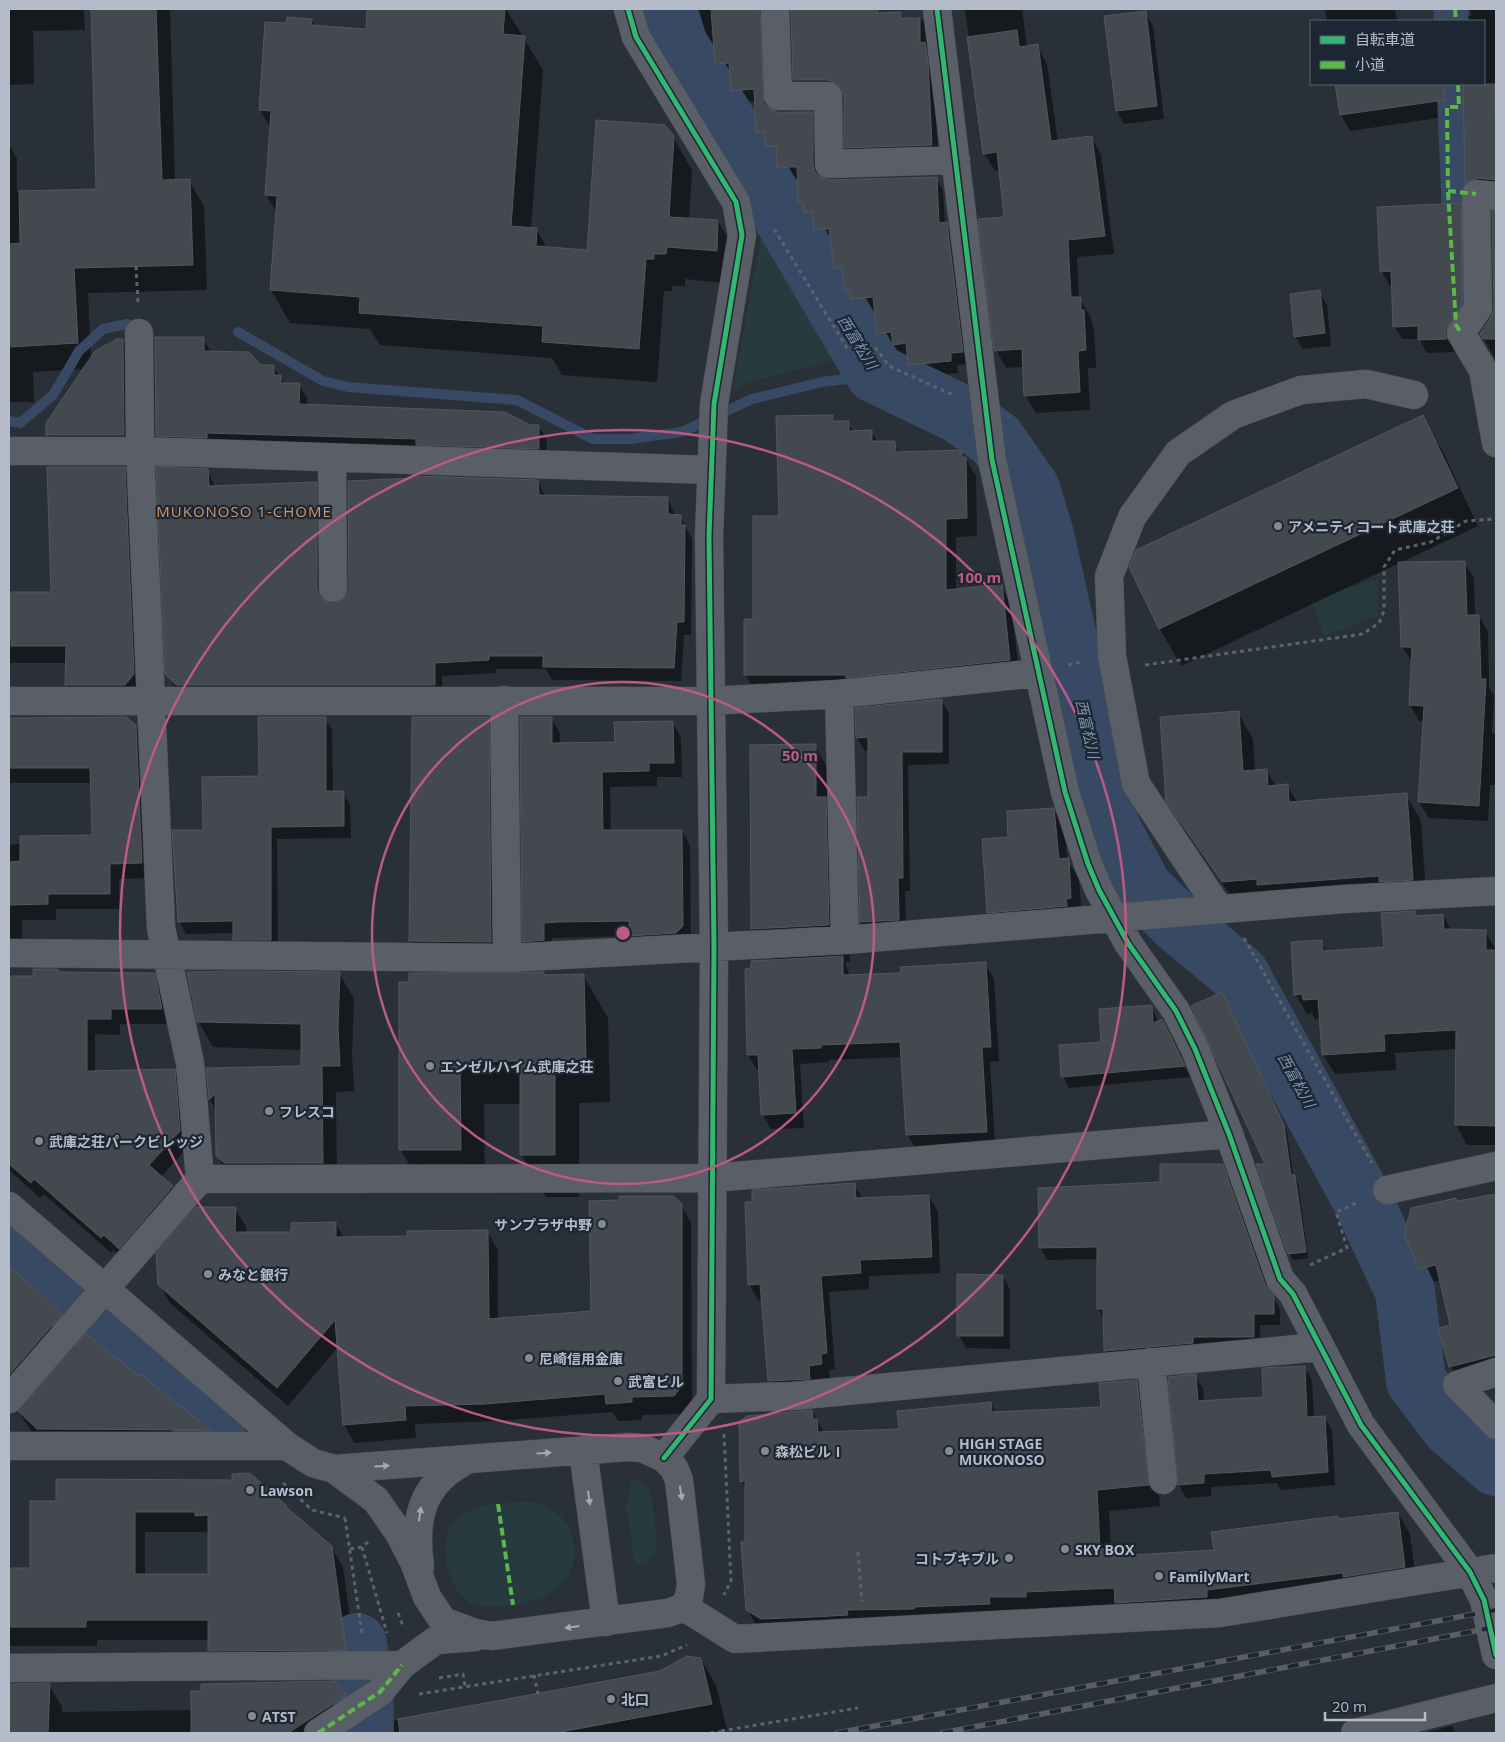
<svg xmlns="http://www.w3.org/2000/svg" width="1505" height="1742" viewBox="0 0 1505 1742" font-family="'Open Sans','Noto Sans JP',sans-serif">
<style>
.green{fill:#273a3e}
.shadow{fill:#0007;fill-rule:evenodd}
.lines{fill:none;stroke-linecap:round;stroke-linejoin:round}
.stream{stroke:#384963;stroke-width:10}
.canal{stroke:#384963;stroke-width:35}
.river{stroke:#384963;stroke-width:60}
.building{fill:#444950;stroke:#52575f;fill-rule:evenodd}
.minor-casing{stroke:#484c53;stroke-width:29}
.path{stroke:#5d636a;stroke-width:3;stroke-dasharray:4 4;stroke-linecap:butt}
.minor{stroke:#5a5e66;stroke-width:28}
.rail-casing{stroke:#595d64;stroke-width:5.5}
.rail{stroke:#1d2633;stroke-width:4;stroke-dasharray:11;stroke-linecap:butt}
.quiet{stroke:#58b947;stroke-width:4;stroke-dasharray:8 4;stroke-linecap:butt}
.cycleway-casing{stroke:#1d2633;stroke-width:8}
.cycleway{stroke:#33b770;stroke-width:5}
.oneway{fill:#a2a9b5}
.ring{fill:none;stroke:#bc5a87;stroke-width:2.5}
.poi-dot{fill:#848b96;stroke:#1d2633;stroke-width:2}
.labels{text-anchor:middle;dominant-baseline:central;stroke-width:4.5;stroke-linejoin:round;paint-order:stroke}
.poi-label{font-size:14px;font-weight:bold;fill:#b4bcc9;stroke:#1d2633;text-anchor:start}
.water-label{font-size:15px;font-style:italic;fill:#7c92b1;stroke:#1d2633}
.neighbourhood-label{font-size:15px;letter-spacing:1px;fill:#d59563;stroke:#1d2633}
.centre{fill:#bc5a87;stroke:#1d2633;stroke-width:2.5}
.ring-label{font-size:15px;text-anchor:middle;font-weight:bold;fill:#bc5a87;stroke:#1d2633;stroke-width:4.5;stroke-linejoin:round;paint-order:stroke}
</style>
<rect width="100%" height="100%" fill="#2a3038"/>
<path class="green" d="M764,221l82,141 -14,-2 -84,23 -16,10z
M1378,579v37l-54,20 -13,-36z
M635,1478c5,3 10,5 13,10 5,7 11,58 7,66 -4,8 -12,10 -20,10l-9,-57 5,-26z
M527,1501c11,2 22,5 31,13 20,17 23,53 3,71 -16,15 -40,20 -60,21 -15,1 -28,2 -39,-10 -11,-11 -15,-26 -16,-41 -6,-52 44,-50 81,-54z"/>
<path class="shadow" d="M9,9h75l1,21 -52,1 1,53 -25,1z
M92,9h78l5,172h14l15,25 3,84 -119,3 3,66 32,-19 9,17 1,95h-76l-9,-17 -1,-12 37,-54 -51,3 1,30h-25v-258l8,15v33l80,-2z
M368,9h138l37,61 -12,159h5l11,19 41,3 85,-114 19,33 -3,49 29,2 19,33 -2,30 -50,-5v7h-13v5h-8l-7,91 -95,-7 -10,-17 -172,-13 -10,-16 -80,-6 -19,-33 6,-77 -11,-18 5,-66 -11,-19 27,-85 24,-5 4,6 52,4z
M687,9h86l-7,13 3,88 43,3 7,12 1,53 9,3 107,-3 7,13 2,33 9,12 15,128 -12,1 1,8 -42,4 -7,-12 -1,-9 -7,1 -7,-13 -9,1 -7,-12 -2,-24 -17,2 -6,-8 -7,-12 -1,-11h-2l-7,-12 -4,-27h-10l-8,-17h-2l-13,-22v-24h-14l-7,-12v-8h-4l-17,-26 -1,-31 -17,2 -7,-13 -1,-14h-8l-7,-12 -1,-21 -12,1z
M792,9h85l3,5 20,-1 4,6h18l7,13 5,42 4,83 -85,3 -7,-12 -3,-54 -42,-2 -7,-12z
M965,9h57l5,38 10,-1 10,18 11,78 33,-5 10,18 13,99 -37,3 2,41 11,18 4,13 2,39h-8l2,42 -54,3 -11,-18 -1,-28 -18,1 -10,-18 9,-132 -5,-48 -5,1 -11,-18z
M1325,9h70l2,12h-70z
M1471,9h25v186l-21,4 -9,-16 -1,-69 -115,17 -9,-16 -5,-31h148v-63h-32l19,-5zM1482,175l1,2 -10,4v-2z
M1145,13l8,13 11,93 -40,5 -7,-13 -12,-94z
M1460,204l7,14 2,99 -14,21 -3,8 2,6 -27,1 -8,-14h-17l-8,-13 -1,-41h-4l-7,-13z
M1493,212h3v148l-15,-26 11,-17 3,-9z
M1319,292l8,13 4,41 -28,3 -8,-13z
M203,338l8,14 50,14h12l12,18h14l8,14v8l232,21 8,13 -1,22 -381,-13 -8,-13z
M832,416l4,7h12l6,9 17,-1 7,12h16l6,10 62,-1 14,24 1,60 -21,1v53l45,-4 10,18 9,74 -264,15 -11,-19 9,-54 26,-103z
M1422,417l22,37 34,72 -297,140 -21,-37 -29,-62z
M124,468l10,17 9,206 -66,11 -11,-17 1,-22h-58v-70h43z
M207,470l8,17 101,-4 8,14 1,105 8,3 9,-3 196,-121 7,15 123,2 7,18h5l12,23 -1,96h-7l-3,46 -129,-1 -6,-11h-50v4l-54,3v22l-267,-10 -8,-14z
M1464,562l10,16 1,38h4l9,16 1,56 5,8 -2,37h4v52h-6l-2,36 -59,-3 -10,-16 5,-81h-5l-9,-16 3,-42 -11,-16z
M941,700l8,13v51l-41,1 2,126h-5l1,42 -37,2 -8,-13 8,-124v-47h-4l-8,-13z
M1238,713l15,26 2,32 11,-1 10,16 11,-1 10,17 109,-7 15,26 6,85 -188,1 -56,-79 -15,-27z
M125,718l10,8 10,16 6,136 -32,1v30h-63v11h-34v19h-13v-94l85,-9 -2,-53h-83v-64z
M325,718l7,12 1,62h10l7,13 1,33 -74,1 1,113h-37l-7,-13v-6l-48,1 -7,-13 25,-90z
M413,718h75l6,11 3,224 -80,-1 -7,-11z
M551,718l9,15v11h56l57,-21 8,15 1,39h-25v9l-47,1 1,44h71l8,15 1,96 -52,8 -9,-14 -78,2v17l-20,1 -8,-15z
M751,746h64l21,37 11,52 3,127h-5l5,14 52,-2 83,-10 9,15 5,82 -9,1 5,85 -79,2 -9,-15 -5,-77 -73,3v2l-29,2 4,64 -33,1 -9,-15 -2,-45 -3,1 -9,-15 5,-85 18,-9 -19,-32z
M1053,809l12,20 2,30 12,20 3,39 -82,14 -12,-20 22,-73z
M1415,912l2,5 26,-2 9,16h33l11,19v195h-29l-11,-20 1,-76 -62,4 1,17 -61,4 -12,-20 -2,-35h-6l-3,-6 -5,1 -12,-20 26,-53 6,11 58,-4z
M57,970l2,3 95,1 9,16 7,34h-50v11l-25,-1v38l79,-2 9,16 5,61 -27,30 11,10 9,16 -53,60 -15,-13 -2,3 -67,-59 -4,4 -31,-28v-193l25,1z
M339,973l15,26 -2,56 2,36 -18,1 1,97 -105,-7 -15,-26 -1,-46 -6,-10 -3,-31 95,-2v-17l-89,-3 -15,-26z
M544,973l1,3 38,-1 25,43 2,84 -31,1v94h-33l-25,-43v-50h-37l1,89h-60l-24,-43 -1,-167z
M1225,1000l62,132 6,44 5,6 10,76 -15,2 -4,-6z
M1151,1006l7,16 4,-2 6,11 22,46 -121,11 -6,-12z
M1222,1166l7,12 41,114 10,17v16h-20v23l-148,15 -7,-12v-31l-7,-11v-50l-51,1 -6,-12 120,-64z
M854,1185l9,14 66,-3 9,16 2,61 -71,3v13l-40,3 6,77 -6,1 1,10 -52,17 -9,-16 -6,-81h-5l-9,-16 4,-81z
M1496,1196v175l-37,10 -8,-14 -11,-38 12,-3 -11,-46 -13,3 -8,-14 37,-67z
M681,1205l10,18 1,181 -7,10 -43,1v5l-24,1 -6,-9 -116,9 -81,3 1,14 -62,5 -10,-19 -6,-77 -50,59 -118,-103 -11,-19 76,-76 11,19v6h47l43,-9 8,14 65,-1 78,-6 11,19v70l94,-8z
M9,1263l16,14 5,10 32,27 9,16 -62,72z
M1003,1276l7,14v59l-44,-1 -7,-13z
M86,1336l123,95 12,21 -189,-19 -13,-21z
M1304,1367l8,13 2,38 10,-1 8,13 3,55 -54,5 -4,-7 -66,4v9l-25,2 -7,-13 16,-109 8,13 1,13 61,-4z
M1136,1381l13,21 11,104 -51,5 2,39 20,-2 4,8 80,-5 122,-34 2,3 59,-7 12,21 7,54 -657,44 -12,-22 -2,-121 -5,-8 71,-70 12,22 76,-3 91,-27 5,10 107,-5z
M31,1502l257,9 43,36 12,20 14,102 -136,1 -12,-19v-11h-112v6h-88v-77h22zM145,1532h61l3,3v40h-64z
M701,1659l15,26 11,45 -17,3h-320l-2,-11 272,-50z
M9,1683l40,2 13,22v5l130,-2 10,-17 144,2 13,23 -24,15h-326z
M1452,1726l4,7h-32z"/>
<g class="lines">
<path class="stream" d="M238,332l85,49 25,6 169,13 76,39h37l52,-7 70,-33 70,-17 33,-4 19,2 45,12
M9,421l11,2 33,-28 26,-44 24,-22 24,-5"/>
<path class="canal" d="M1451,9v12
M1454,84l10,239"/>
<path class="river" d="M667,9l11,36 60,95 137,233 85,41 36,26 34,49 14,46 66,292 33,62 37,36 59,49 122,223 44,94 11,90 35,46 45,39
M9,1250l206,178
M357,1643l6,41 1,49"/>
</g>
<path class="building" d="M91,9h65l6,171 28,-1 3,86 -119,3 4,75 -69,4v-103l11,-1v-2l-1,-50 77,-2z
M367,9h138l-2,25 22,2 -14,190 26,2 -1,18 51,4 9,-130 69,5 9,11 -5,81 49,3 -1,31 -50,-4 -1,7h-12v5h-8l-7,90 -97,-7 1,-16 -184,-13 1,-16 -90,-7 7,-94 -12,-1 6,-84 -12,-1 6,-88 21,1 1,-6 25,2 -1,6 55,4z
M711,9h49l4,95 6,5 8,3h35v52l2,8 6,5 8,3 108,-3 2,46 8,-1 16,130 -12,1v8l-43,4 -2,-22 -13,2 -2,-13 -14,1 -4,-36 -22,2 -1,-8h-5l-3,-24 -8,1 -5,-39h-16v-17h-9l-1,-10h-5l-1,-35h-20l-1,-21h-11v-14h-9l-2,-43 -23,2 -2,-28 -14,1z
M791,9h87v4l23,-1v6h19v25l5,-1 3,18 4,85 -88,3v-52l-3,-8 -5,-5 -8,-3h-35z
M1146,11l11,95 -41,5 -12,-95z
M1017,30l2,17 19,-3 13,97 41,-5 13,100 -37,4 3,57h10v13h3l2,40 -8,1 2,41 -56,4 -2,-47 -28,2 -16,-132 26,-2 -7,-65 -14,2 -16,-117z
M1335,84h109l1,16 -105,15z
M1463,84h32l1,96 -19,-2 -12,6z
M1461,203l1,100 -14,22 -3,7 2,7 -29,1v-14l-25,1 -2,-56 -11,1 -3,-65z
M1492,211h4v128h-13l-3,-5 11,-17 3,-9z
M1320,290l5,43 -31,4 -4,-43z
M155,337h49v14l45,1 12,13h13v10h7v8h19l-1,21 206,8 25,13h9v24l-123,-4v-6l-209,-6v5l-51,-2z
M117,339h6l1,96h-78v-12l49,-72z
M833,415v6h16v10l23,-1v11h23l1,11 66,-2v7h4l1,61 -21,1v71l56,-6 8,76 -164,18 -1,-3h-101v-56h9v-103h26l-3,-100z
M1423,415l35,73 -299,141 -30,-62 7,-17z
M47,467h78l9,207 -9,11h-60l1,-39h-55v-7h-2v-47h42z
M156,467l52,2 1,17 108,-4v107l3,7 5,5 8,3 8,-3 6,-6 2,-7 -1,-107 68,-3v-2l122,4 1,15 129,2v17l13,1v10h4l-1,97h-7l-3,46 -131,-1v-11h-54v4l-54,3v22h-259l-11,-11z
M1465,561l2,54h12l2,64h5l-7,127 -61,-4 6,-96 -15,-1 3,-58h-11l-3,-85z
M942,699v53h-40l1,126h-5l1,42 -39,2 -3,-125h11v-60l-12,1 -1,-30z
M1239,711l4,60 24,-2 1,17 20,-2 1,18 118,-9 6,87 -34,2v-6l-122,9v-6l-35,3 -56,-80 -6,-85z
M126,717l10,8 6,138 -32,1v30h-62v10l-39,1v-43l11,-1v-25l72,-1 -2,-67h-81v-50z
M258,717h68v74h18v35l-73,1v113h-38v-19l-55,1 -6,-92h31l-1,-53 57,-1z
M412,717h77l2,225 -82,-1z
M520,717h32v26l63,-1 -1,-20 59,-1 1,42h-25v8l-47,1 1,58h79l1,96 -7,7 -47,3v-15l-71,1 -14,1v17l-22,2z
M816,744v53h10l3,128 -78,4 -1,-184z
M1054,808l5,51 10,-1 2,40 -5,1 1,7 -80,7 -5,-74 26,-2 -1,-26z
M1415,911l1,5 27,-2 1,15 42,1v20h10v176l-41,-1 1,-95 -72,4 1,17 -63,4 -4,-56 -15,1 -1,-6 -8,1 -3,-53 31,-2 1,11 61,-4 -3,-34z
M843,956v19l58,-2 -1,-6 86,-5 5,85h-9l5,85 -81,3 -6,-93 -79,3v3l-29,1 4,64 -35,2 -3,-60h-11l-2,-86 6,-1v-7z
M33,969h25v3l97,1 7,36h-51v10h-24v52l88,-2 5,62 -31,34 24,21 -54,63 -15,-14 -3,3 -67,-59 -3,4 -22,-19v-188h24z
M233,971l107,1 -2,56 2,38h-18l1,97h-99l-8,-7 -1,-62 -6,6 -3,-32 95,-2v-42l-104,-2 -10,-50z
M544,972v3l40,-1 2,85 -31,1v95h-35v-94l-60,1 1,88h-62v-168h10v-9z
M1222,992l62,133 7,50h4l11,77 -18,2 -32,-90h9l-74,-158z
M1152,1005l1,18 9,-4 23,47 -124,11 -2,-32 42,-3 -2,-33z
M1160,1164h63l42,120 9,11v19h-20v23h-61v6l-89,8 -1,-42h-6v-62l-58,1 -1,-60 122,-6z
M855,1183l1,15 73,-3 3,62 -72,3 1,13 -40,3 6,77 -6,1 1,10 -13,2 1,13 -42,2 -8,-97 -12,1 -3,-83h7v-12z
M1496,1194v161l-47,12 -11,-39 12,-3 -14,-60 -17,4 -15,-35 7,-26 45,-10 1,3z
M619,1196h54l9,8v182l-8,10 -42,1v5l-26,2 -1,-10 -120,10 -80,2 1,14 -63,5 -8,-105 -58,68 -119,-103 -2,-32 40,-46h40l-1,25h56v-9l45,-1v15l71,-1v-5l81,-1 1,89 102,-8 -2,-110 30,-1z
M9,1266l53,48 -53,61z
M957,1274l46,1v61h-46z
M86,1334l53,42 1,-2 70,56 -173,-1 -19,-18z
M1305,1366l2,51 18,-1 3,56 -56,5 -1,-7 -67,4v9l-26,2 -10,-108 28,-3 2,27 65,-4 -1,-29z
M1137,1380l12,105 -52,5 3,59 32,-2v8l82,-5 -3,-18 127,-16v3l60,-7 7,55 -62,10v-4l-136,17v7l-92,6 -1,-15 -88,4v5h-37l1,7 -76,3v2l-67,1 1,5 -35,2 -52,2 -15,-9 -5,-68h4v-61l-5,1 -1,-60 8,-6 65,-6 1,9h4l1,13 81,-3 -2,-18 94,-9 1,10 109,-5 -2,-24z
M250,1473l37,33 -1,1 46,39 14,104 -138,1v-31h-122v7h-77v-59h21v-67h26v-22l176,1v-6zM135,1512h60v4l13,-1v59h-73z
M687,1656l14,2 11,46 -157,29h-155l-2,-14 262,-48z
M334,1681l13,14 -59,38h-97v-42h10v-7z
M50,1683l-2,50h-39v-49z"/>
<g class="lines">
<defs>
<path id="minor" d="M628,9l8,28 100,165 6,33 -28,169 -5,132 5,412 -3,451 -47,59
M775,9l3,87h50l1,68 127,-4
M937,9l55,451 73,332 23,72 11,26 29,53 48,68 19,38 34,85 51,145 13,15 68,131 109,147 14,28 12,55
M1496,196l-20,-2 2,114 -17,25 22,37 13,73
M139,333l1,118 21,477 29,135 10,116
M9,451h131l571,19
M332,458l1,130
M839,694l6,246
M504,700l3,258
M9,701h700l130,-7 198,-21
M1219,909l-83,-125 -24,-128 -3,-80 23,-59 46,-64 55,-38 68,-25 65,-6 48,11
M9,953l498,5 338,-18 499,-41 152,-8
M1387,1190l109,-24
M9,1206l278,240 26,17 21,6 42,31 23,33 15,29 13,35 16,24 32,12 17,3 176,-23 16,-6 5,-10 2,-13 -12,-104 -5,-12 -10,-10 -22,-10 -13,-1 -295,22
M1151,1362l12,118
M1496,1372l-39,13 39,40
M9,1399l191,-220 512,-1 517,-44
M711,1399l82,-3 526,-49
M9,1446h278
M583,1450l23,172
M420,1566c-7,-49 2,-84 49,-107
M684,1607l51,32 485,-26 276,-45
M9,1668l393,-3
M318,1733l62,-41 22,-27 34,-25 39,-3
M1355,1733l141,-35"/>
</defs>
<use href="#minor" class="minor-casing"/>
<path class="path" d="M774,229l73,119 28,-1 14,19 64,29
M136,266l2,37
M1068,665l14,-3
M1145,665l218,-31 16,-11 5,-12v-44l11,-17 36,-8 35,-21 30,-2
M1244,938l128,225
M1310,1265l37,-17 -11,-36 23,-10
M724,1434l7,147 -7,14
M283,1483l29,27 33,8
M345,1518l17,116
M362,1547l25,86
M350,1549l12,-2 6,-5
M858,1552l4,49
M398,1613l5,13
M534,1675l4,19
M439,1678l24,-4 2,12
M419,1694l242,-38 26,-11
M721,1731l137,-23
M710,1733l11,-1"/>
<use href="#minor" class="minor"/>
<defs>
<path id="rail" d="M837,1733l659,-123
M942,1733l554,-106"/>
</defs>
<use href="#rail" class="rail-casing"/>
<use href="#rail" class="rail"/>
<path class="quiet" d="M1455,9l1,12
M1458,84l1,23h-12l1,84 8,134 5,8
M1448,191l28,3
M498,1504l15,101
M318,1733l62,-41 22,-27"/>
<defs>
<path id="cycleway" d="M628,9l8,28 100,165 6,33 -28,169 -5,132 5,412 -3,451 -47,59
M937,9l55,451 73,332 23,72 11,26 29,53 48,68 19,38 34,85 51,145 13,15 68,131 109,147 14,28 12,55"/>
</defs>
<use href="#cycleway" class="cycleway-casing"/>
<use href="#cycleway" class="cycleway"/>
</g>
<defs><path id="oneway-solid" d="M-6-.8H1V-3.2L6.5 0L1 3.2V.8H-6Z" transform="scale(1.25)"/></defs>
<g class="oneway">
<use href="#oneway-solid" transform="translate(544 1453) rotate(-3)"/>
<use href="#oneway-solid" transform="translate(382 1466) rotate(-4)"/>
<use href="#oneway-solid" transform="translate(681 1493) rotate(81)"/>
<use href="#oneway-solid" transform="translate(589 1498) rotate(82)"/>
<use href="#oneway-solid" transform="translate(420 1514) rotate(-82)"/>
<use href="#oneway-solid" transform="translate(572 1627) rotate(172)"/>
</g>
<g class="ring">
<circle cx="623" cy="933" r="251"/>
<circle cx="623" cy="933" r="503"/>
</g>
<g class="poi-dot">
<circle cx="1278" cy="526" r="5"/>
<circle cx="430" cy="1066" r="5"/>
<circle cx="269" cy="1111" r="5"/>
<circle cx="39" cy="1141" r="5"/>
<circle cx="602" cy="1224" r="5"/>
<circle cx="208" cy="1274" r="5"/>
<circle cx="529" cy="1358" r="5"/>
<circle cx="618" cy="1381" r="5"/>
<circle cx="765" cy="1451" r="5"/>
<circle cx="949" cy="1451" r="5"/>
<circle cx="250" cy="1490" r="5"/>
<circle cx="1065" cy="1549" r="5"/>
<circle cx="1009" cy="1558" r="5"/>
<circle cx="1159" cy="1576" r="5"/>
<circle cx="611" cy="1699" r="5"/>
<circle cx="252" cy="1716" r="5"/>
</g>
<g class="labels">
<g class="poi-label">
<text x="1288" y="526">アメニティコート武庫之荘</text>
<text x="440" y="1066">エンゼルハイム武庫之荘</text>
<text x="279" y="1111">フレスコ</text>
<text x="49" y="1141">武庫之荘パークビレッジ</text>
<text x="592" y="1224" text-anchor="end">サンプラザ中野</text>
<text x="218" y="1274">みなと銀行</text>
<text x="539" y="1358">尼崎信用金庫</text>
<text x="628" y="1381">武富ビル</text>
<text x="959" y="1443">HIGH STAGE<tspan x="959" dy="16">MUKONOSO</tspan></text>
<text x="775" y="1451">森松ビルⅠ</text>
<text x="260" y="1490">Lawson</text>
<text x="1075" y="1549">SKY BOX</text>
<text x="999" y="1558" text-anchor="end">コトブキブル</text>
<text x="1169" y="1576">FamilyMart</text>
<text x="621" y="1699">北口</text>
<text x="262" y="1716">ATST</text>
</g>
<g class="water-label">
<text transform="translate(858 342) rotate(58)">西富松川</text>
<text transform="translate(1088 729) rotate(77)">西富松川</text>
<text transform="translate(1297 1080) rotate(61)">西富松川</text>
</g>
<g class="neighbourhood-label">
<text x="244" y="511">MUKONOSO 1-CHOME</text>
</g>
</g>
<circle cx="623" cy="933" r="8" class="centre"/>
<g class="ring-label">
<text x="979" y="583">100 m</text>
<text x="800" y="761">50 m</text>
</g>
<rect width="1505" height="1742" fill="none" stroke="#b4bcc9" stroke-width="20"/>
<rect x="1310" y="20" width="175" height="65" fill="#1d2633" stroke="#59626f"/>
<rect x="1320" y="36" width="25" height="8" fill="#33b770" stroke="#59626f"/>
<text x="1355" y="45" font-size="15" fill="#b4bcc9">自転車道</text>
<rect x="1320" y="61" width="25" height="8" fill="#58b947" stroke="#59626f"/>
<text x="1355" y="70" font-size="15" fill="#b4bcc9">小道</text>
<path d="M1325 1712v8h100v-8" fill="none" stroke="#b4bcc9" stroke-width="2.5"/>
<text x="1332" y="1712" font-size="15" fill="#b4bcc9" stroke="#1d2633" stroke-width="4" paint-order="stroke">20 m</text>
</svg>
